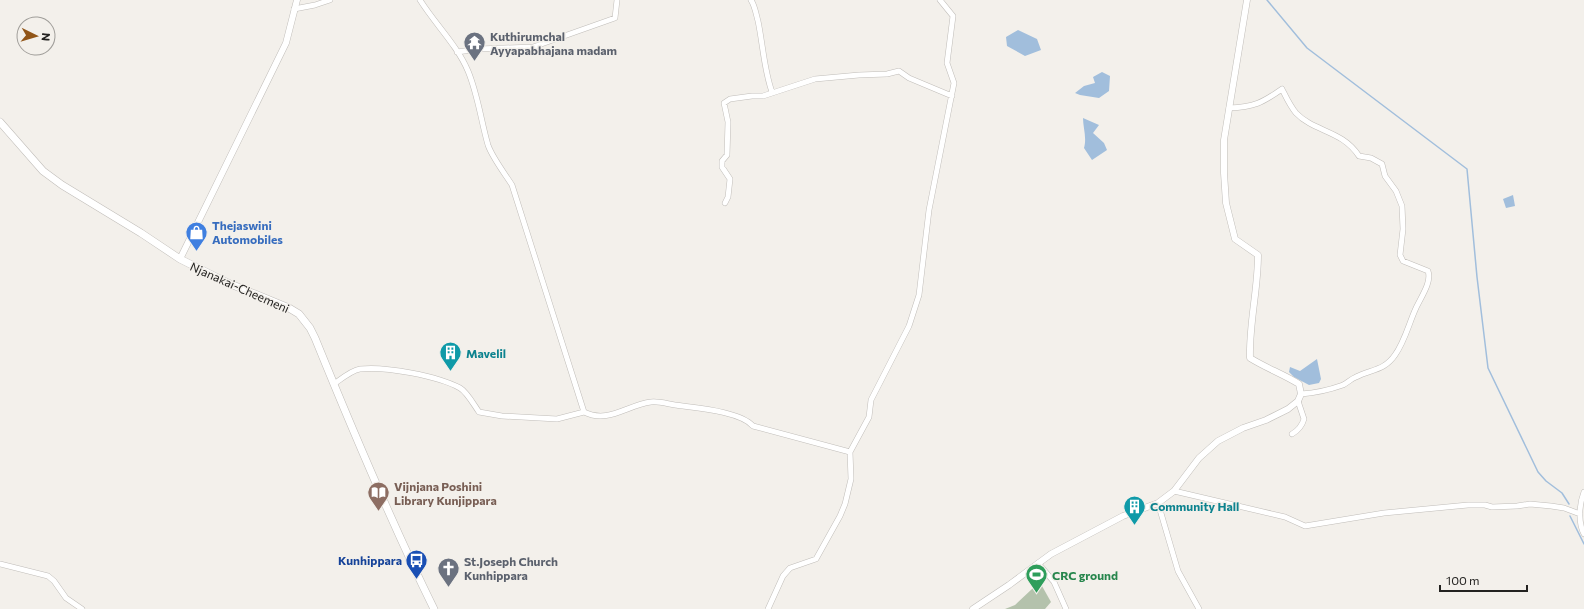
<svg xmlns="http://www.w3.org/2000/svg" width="1584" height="609" viewBox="0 0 1584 609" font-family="Commissioner,sans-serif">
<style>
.green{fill:#b4c2ac}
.water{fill:#a1bedc}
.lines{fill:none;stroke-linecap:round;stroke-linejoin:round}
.stream{stroke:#a1bedc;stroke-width:1.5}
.minor-casing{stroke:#c0bdb9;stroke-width:6}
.tertiary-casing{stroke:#c0bdb9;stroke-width:7}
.secondary-casing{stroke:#c0bdb9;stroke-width:8}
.minor{stroke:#fff;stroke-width:5}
.tertiary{stroke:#fff;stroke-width:6}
.secondary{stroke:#fff;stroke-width:7}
.labels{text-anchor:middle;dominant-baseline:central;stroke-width:3;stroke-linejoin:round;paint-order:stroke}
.worship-label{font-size:12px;font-weight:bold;fill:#5b616d;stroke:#f3f0eb;text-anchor:start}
.shop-label{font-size:12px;font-weight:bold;fill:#366cbe;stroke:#f3f0eb;text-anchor:start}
.street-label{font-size:12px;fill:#232220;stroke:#f3f0eb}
.culture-label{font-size:12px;font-weight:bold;fill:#0d838f;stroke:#f3f0eb;text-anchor:start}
.education-label{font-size:12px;font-weight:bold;fill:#785e54;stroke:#f3f0eb;text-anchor:start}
.transit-label{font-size:12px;font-weight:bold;fill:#164399;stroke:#f3f0eb;text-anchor:end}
.leisure-label{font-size:12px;font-weight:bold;fill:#27864d;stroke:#f3f0eb;text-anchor:start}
</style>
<rect width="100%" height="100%" fill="#f3f0eb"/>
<path class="green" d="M1042,586l9,16 -6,7h-40l10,-4 17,-16z"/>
<path class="water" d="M1018,30l19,9 4,11 -16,6 -18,-10 -1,-9z
M1102,72l8,4 -1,15 -10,7 -19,-3 -5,-2 9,-7 11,-3 -2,-6z
M1083,118l16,7 -6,8 11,10 3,7 -15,10 -8,-12c3,-11 -1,-20 -1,-30z
M1513,195l2,11 -9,2 -3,-9z
M1317,359l4,20 -2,4 -10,2 -15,-8 -5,-5 1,-5 10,4z"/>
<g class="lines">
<path class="stream" d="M1267,0l40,48 160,121 10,108 11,91 50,104 8,9 16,12 7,11
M1570,516l14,28"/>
<defs>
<path id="minor" d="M420,0c15,24 37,45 48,71 10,24 13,50 20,74 4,12 17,29 24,40l72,227
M751,0c4,6 5,14 7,21 5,24 6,49 14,71
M294,9l21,-4 15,-5
M457,52l22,-3 54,-2 82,-29 2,-18
M1229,108c25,-1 33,-5 53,-19 4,8 8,17 14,24 18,19 46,17 63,43l12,2 11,6 3,12 11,15 6,15 1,23 -3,26 3,6 25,10c4,11 -7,26 -12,37 -7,15 -11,33 -21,47 -11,16 -24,14 -39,22 -5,2 -9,6 -13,8 -14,5 -28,8 -42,9
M725,203l3,-6 2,-18 -8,-12v-6l5,-6 1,-33 -4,-19 6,-4 22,-3h11l52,-17 44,-4 28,-1 12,-3 10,7 43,18
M334,384c7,-5 18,-14 26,-15 25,-3 78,7 100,19 7,4 14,17 19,24l23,4 55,3 27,-7c24,12 43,-7 67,-10 7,-1 17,2 24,3 20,3 65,6 78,21l97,26
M1292,434c7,-4 10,-8 12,-15l-6,-18
M1174,491l111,26 20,9 79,-13 84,-8h17l7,2 25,-1 13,-2 21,2 13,2 16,6
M1584,492c-5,13 -6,30 0,42
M1158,503l20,68 21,38
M1038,563l16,19 12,27
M0,564l48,12 6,5 12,17 16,11
M768,609l15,-33 7,-8 26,-9 24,-43 5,-12 6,-25 -1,-27 19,-35 2,-17 38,-74 10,-31 10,-85 25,-127 -7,-20 6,-47 -13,-16"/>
<path id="tertiary" d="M180,259l106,-216 11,-43
M973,609l36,-24 42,-31 72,-38 35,-13 16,-12 25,-33 19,-17 25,-13 23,-8 22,-11 10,-8 3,-7 -2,-10c-16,-10 -33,-16 -49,-26 -1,-35 8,-68 8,-103l-23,-16 -9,-36 -2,-30v-33l23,-140"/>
<path id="secondary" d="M0,122l43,49 19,14 79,48 39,26 48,24 61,25 10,6 11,14 5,10c37,91 75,182 119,271"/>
</defs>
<use href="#minor" class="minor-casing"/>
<use href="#tertiary" class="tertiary-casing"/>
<use href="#secondary" class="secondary-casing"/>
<use href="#minor" class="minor"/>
<use href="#tertiary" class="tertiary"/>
<use href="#secondary" class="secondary"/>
</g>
<defs>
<symbol id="temple-pin" viewBox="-11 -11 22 30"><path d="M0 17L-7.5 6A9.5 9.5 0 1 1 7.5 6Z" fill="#6b7280" stroke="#f3f0eb"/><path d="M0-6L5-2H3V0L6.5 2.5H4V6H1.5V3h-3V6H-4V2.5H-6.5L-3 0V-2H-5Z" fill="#fff"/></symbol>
<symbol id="shop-pin" viewBox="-11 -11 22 30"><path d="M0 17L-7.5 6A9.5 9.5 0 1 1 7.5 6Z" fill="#3f7fe0" stroke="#f3f0eb"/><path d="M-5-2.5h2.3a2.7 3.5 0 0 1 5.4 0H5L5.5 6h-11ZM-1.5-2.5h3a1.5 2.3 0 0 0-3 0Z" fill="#fff"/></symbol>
<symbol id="building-pin" viewBox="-11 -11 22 30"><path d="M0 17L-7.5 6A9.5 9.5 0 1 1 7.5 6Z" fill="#0f9aa8" stroke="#f3f0eb"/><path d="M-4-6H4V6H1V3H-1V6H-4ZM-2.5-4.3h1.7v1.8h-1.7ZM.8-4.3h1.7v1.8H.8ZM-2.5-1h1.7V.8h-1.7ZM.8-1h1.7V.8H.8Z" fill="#fff"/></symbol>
<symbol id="library-pin" viewBox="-11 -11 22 30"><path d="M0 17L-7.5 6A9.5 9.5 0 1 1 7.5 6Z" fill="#8d6e63" stroke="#f3f0eb"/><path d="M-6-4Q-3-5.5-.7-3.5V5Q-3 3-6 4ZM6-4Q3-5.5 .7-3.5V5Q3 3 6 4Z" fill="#fff"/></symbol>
<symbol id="bus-pin" viewBox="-11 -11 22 30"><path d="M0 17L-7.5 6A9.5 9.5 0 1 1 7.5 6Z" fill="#1a4fb4" stroke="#f3f0eb"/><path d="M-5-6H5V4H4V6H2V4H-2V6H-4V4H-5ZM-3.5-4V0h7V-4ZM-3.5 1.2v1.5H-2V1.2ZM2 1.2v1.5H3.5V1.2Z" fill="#fff"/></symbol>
<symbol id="church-pin" viewBox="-11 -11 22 30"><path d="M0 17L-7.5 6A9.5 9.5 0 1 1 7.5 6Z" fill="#6b7280" stroke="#f3f0eb"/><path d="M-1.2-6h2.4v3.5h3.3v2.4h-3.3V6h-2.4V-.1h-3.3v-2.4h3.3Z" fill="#fff"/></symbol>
<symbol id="stadium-pin" viewBox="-11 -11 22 30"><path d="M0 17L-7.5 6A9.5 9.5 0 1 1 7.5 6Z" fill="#2e9e5b" stroke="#f3f0eb"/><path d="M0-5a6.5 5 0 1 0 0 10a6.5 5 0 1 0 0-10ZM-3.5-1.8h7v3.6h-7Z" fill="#fff"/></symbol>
</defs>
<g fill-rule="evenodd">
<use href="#temple-pin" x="462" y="30" width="25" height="34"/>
<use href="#shop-pin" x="184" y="220" width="25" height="34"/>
<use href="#building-pin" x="438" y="340" width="25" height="34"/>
<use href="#library-pin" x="366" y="480" width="25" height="34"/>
<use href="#building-pin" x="1122" y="494" width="25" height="34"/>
<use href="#bus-pin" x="404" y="548" width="25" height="34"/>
<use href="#church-pin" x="436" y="556" width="25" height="34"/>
<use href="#stadium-pin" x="1024" y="562" width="25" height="34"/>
</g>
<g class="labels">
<g class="worship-label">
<text x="490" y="36">Kuthirumchal<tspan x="490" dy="14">Ayyapabhajana madam</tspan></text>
<text x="464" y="561">St.Joseph Church<tspan x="464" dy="14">Kunhippara</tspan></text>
</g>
<g class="shop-label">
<text x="212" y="225">Thejaswini<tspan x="212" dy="14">Automobiles</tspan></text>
</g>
<g class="street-label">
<text transform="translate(240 287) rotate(24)">Njanakai-Cheemeni</text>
</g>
<g class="culture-label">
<text x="466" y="353">Mavelil</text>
<text x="1150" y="506">Community Hall</text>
</g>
<g class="education-label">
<text x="394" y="486">Vijnjana Poshini<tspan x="394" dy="14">Library Kunjippara</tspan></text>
</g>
<g class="transit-label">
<text x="402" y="560">Kunhippara</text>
</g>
<g class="leisure-label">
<text x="1052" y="575">CRC ground</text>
</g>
</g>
<g transform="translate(36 36) rotate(95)"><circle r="19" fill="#f3f0eb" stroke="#a09e9a"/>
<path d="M0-3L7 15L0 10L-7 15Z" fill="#915517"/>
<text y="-6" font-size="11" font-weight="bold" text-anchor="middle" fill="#232220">N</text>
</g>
<path d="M1440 585v6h87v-6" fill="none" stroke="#232220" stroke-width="2"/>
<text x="1446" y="585" font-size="12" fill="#232220" stroke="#f3f0eb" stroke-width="3" paint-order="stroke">100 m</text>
</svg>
